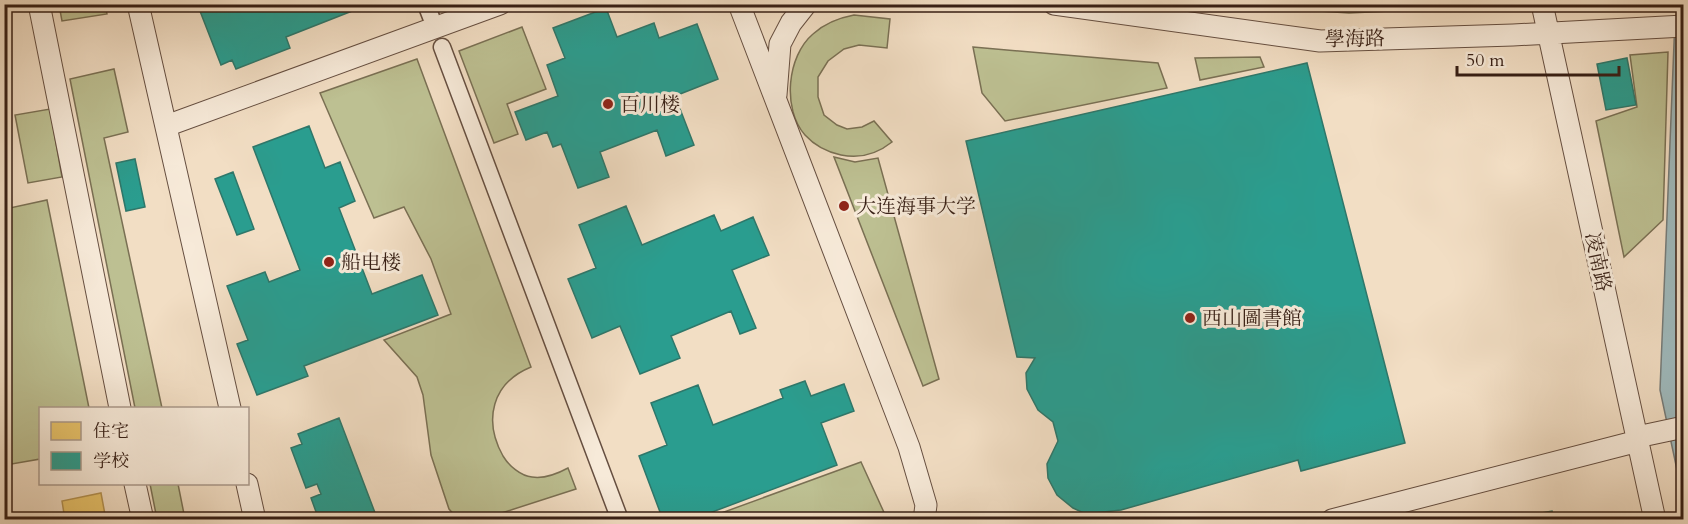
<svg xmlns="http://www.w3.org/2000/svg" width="1688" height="524" viewBox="0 0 1688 524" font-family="Cardo,'Noto Serif SC',serif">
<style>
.green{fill:#bdc092;stroke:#7a7054;stroke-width:1.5}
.water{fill:#9fbabd;stroke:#757c7a;stroke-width:1.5}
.homes{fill:#e9c46a;stroke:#b49250;stroke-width:1.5}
.schools{fill:#2a9d8f;stroke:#2e776a;stroke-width:1.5}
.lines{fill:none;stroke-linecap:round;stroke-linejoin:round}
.pedestrian-casing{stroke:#664f41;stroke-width:19}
.minor-casing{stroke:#664f41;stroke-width:23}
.pedestrian{stroke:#f7ead9;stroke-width:16}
.minor{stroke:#f7ead9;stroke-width:21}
.poi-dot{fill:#8f2418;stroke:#f7ead9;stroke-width:2}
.labels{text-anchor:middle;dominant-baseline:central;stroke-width:6;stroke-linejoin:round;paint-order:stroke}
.street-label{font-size:20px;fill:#371f15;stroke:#f7ead9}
.poi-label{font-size:20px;fill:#371f15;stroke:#f7ead9;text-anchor:start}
</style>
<rect width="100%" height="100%" fill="#f2dec4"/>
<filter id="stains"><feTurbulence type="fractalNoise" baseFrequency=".00333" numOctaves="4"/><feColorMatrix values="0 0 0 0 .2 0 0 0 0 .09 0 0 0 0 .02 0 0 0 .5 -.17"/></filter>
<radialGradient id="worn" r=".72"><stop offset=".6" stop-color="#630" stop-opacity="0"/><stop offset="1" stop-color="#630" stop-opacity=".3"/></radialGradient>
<path class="green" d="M59,5h46l2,9 -45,7z
M1226,5l249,-1v1l-1,2 -125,6z
M854,15l36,4 -3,29 -28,-3 -15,4 -16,12 -10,16v20l6,18 13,10 10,4 15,-2 12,-6 18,21c-15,12 -32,17 -51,13 -14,-3 -26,-9 -36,-20 -23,-26 -18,-79 8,-101 12,-11 25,-16 41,-19z
M522,27l24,62 -39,15 11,30 -24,9 -35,-92z
M973,47l185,16 9,25 -162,33 -23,-28z
M1668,52l-5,168 -39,37 -28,-136 41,-14 -7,-52z
M1260,57l4,10 -64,13 -5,-22z
M417,59l114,308c-39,16 -48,53 -28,89 6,10 18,20 29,21 13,2 25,-3 36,-9l8,21 -93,30h-25l-9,-10 -18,-54 -8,-60 -6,-18 -33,-37 67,-26 -20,-55 -27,-52 -30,11 -54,-125z
M114,69l14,63 -24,6 58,270h-27l-65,-329z
M50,109l12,68 -34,6 -13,-68z
M834,157l21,5 23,-4 61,221 -16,7z
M47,200l42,208h-49v51l-34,6 -2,-10 1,-246z
M861,462l26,57h-182z
M150,484h28l7,35h-28z"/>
<path class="water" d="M1680,5h3v493l-23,-108 15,-371z"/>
<path class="homes" d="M101,493l5,27h-41l-3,-19z"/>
<path class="schools" d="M203,4h167l-84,33 4,11 -54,21 -4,-9 -11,5 -23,-59z
M606,8l11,29 37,-14 5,15 38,-14 21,55 -43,17 19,49 -28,11 -9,-26 -57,22 9,25 -31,11 -17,-44 -8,3 -6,-15 -21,8 -11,-28 43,-16 -11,-31 18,-7 -12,-30z
M1627,58l9,47 -30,5 -9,-46z
M1307,63l98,380 -104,28 -3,-11 -177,50 -35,4 -13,-6 -16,-13 -9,-17 -1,-14 11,-23 -5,-19 -15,-12 -11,-21 -1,-16 9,-15 -18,-1 -51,-216z
M4,67l7,37 -7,1z
M309,126l16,42 15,-6 15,39 -16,7 33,86 50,-19 16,40 -134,51 4,10 -51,19 -20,-51 11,-4 -21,-54 38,-14 4,10 31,-12 -47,-123z
M135,159l10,48 -19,4 -10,-48z
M233,172l21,57 -17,6 -22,-56z
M626,206l16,39 72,-30 7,16 32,-14 16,38 -37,15 24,58 -16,6 -9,-23 -60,25 9,22 -40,16 -20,-48 -28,12 -24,-59 28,-11 -17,-43z
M805,381l6,15 33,-12 10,27 -33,12 16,42 -146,55h-28l-24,-64 28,-11 -16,-42 47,-18 15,40 70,-27 -3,-8z
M339,418l38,100 1,2h-59l-8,-22 10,-4 -4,-10 -11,4 -15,-40 11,-4 -4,-10z
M1552,511l2,9 -47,-1z"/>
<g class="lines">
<defs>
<path id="pedestrian" d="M426,4l5,13
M442,47l178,473"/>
<path id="minor" d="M39,4l81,404
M138,4l92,404
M739,4l170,443 17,58 -2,15
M1054,4l266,37 193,-6 171,-9
M1542,4l113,516
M776,95l4,-51 11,-21 15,-19
M166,126l334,-122
M1637,437l47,-10
M135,484l8,36
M247,484l8,36
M1332,520l306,-79"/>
</defs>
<use href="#pedestrian" class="pedestrian-casing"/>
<use href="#minor" class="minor-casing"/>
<use href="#pedestrian" class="pedestrian"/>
<use href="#minor" class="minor"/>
</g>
<g class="poi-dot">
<circle cx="608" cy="104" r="6"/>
<circle cx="844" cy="206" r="6"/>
<circle cx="329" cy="262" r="6"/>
<circle cx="1190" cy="318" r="6"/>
</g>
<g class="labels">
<g class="street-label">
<text transform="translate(1355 39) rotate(-1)">學海路</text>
<text transform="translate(1598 262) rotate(78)">凌南路</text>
</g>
<g class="poi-label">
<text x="620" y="104">百川楼</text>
<text x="856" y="206">大连海事大学</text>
<text x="341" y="262">船电楼</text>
<text x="1202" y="318">西山圖書館</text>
</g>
</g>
<rect width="1688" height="524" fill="none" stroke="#f2dec4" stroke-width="24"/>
<rect x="6" y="6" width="1676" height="512" fill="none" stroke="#371f15" stroke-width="3"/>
<rect x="12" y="12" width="1664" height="500" fill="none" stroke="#371f15" stroke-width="1.5"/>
<rect x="39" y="407" width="210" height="78" fill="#f7ead9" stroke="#aa998b" stroke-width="1.5"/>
<rect x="51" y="422" width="30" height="18" fill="#e9c46a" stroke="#aa998b" stroke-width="1.5"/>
<text x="93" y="437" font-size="18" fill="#371f15">住宅</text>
<rect x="51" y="452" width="30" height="18" fill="#2a9d8f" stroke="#aa998b" stroke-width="1.5"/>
<text x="93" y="467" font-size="18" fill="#371f15">学校</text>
<path d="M1457 66v9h162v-9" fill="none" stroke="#371f15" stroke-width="3"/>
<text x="1466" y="66" font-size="18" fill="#371f15" stroke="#f7ead9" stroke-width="4.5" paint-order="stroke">50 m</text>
<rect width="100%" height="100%" filter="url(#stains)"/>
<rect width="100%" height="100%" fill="url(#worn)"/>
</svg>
